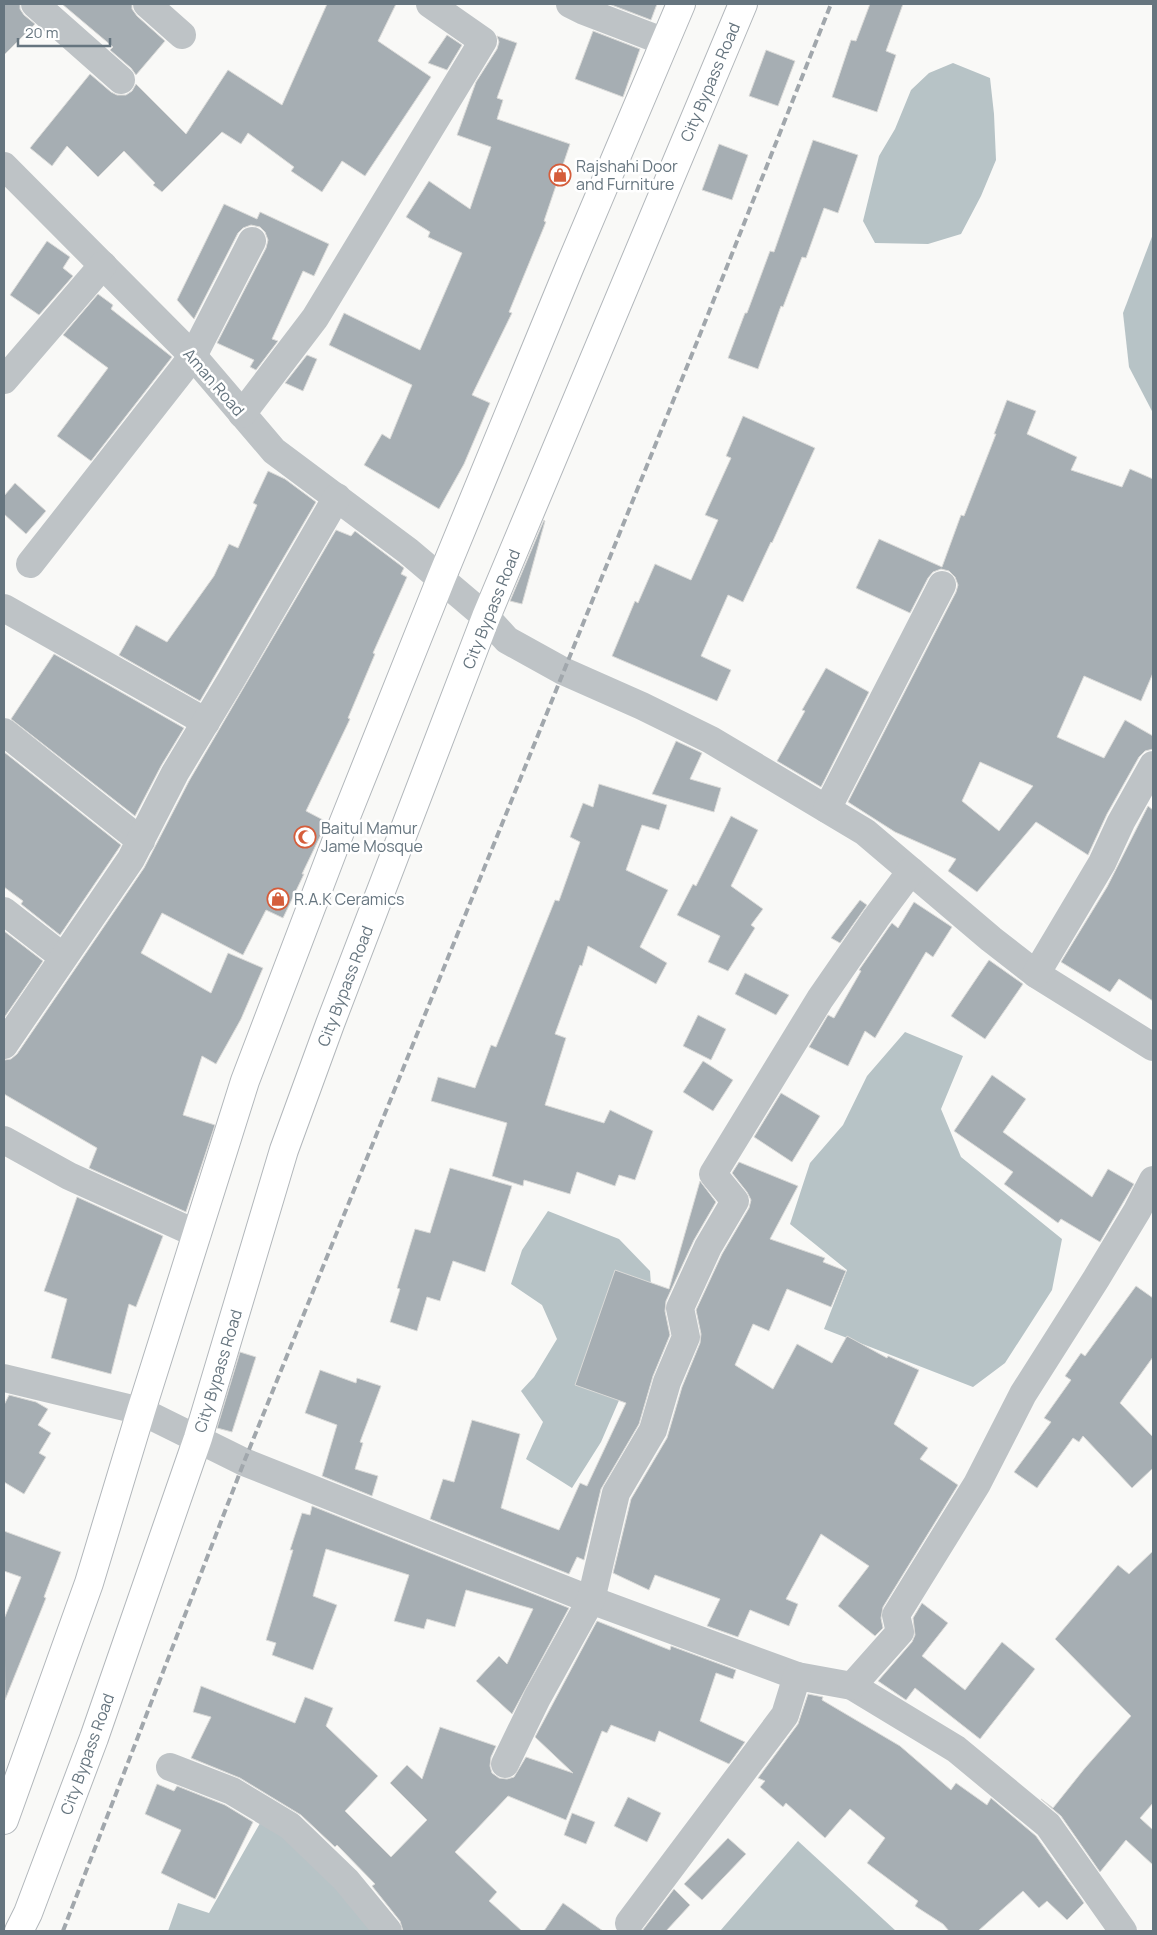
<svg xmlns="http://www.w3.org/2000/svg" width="1157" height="1935" font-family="Manrope,sans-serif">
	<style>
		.water { fill: #b7c3c6 }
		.building { fill: #a6aeb3; stroke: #dbdbd9; fill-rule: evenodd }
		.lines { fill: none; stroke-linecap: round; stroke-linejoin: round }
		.primary-casing { stroke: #b2b7bb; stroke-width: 30 }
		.street { stroke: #bec3c6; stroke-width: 28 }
		.primary { stroke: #fff; stroke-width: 28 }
		.rail { stroke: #a1a7ac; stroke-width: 4; stroke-dasharray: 8 4; stroke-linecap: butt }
		.labels { text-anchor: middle; stroke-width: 5; stroke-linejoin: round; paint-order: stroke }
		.street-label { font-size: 16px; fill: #66757f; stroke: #fff }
		.poi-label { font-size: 16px; fill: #66757f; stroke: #fff; text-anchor: start }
	</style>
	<rect width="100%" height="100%" fill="#f9f9f7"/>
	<g class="water">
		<polygon points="953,63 990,78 994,114 996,160 981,196 961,234 928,244 875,243 863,221 879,156 895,129 911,90 929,73"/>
		<polygon points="1153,234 1153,413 1129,367 1123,313"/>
		<polygon points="905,1032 963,1056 941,1109 961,1157 1062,1239 1052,1290 1005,1363 973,1387 824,1329 847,1270 790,1224 810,1163 843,1125 867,1076"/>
		<polygon points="548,1211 619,1239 650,1271 654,1328 636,1361 601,1442 572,1488 526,1459 543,1422 521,1391 534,1377 557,1339 542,1305 511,1284 522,1250"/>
		<polygon points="263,1818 341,1882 379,1931 168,1931 178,1903 209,1913"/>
		<polygon points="798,1841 896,1931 720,1931"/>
	</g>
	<g class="building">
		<polygon points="4,4 20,4 20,9 24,15 35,24 4,55"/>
		<polygon points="62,4 132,4 132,9 137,16 165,41 136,75 131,68 110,50 113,47"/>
		<polygon points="327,4 396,4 378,41 431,77 365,176 342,161 322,192 291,171 294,167 248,133 241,144 222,132 162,192 153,185 155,183 124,151 98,177 67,146 52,166 30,148 90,74 111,92 117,95 126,95 132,91 136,84 186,134 228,70 282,105"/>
		<polygon points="609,4 657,4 651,20"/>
		<polygon points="870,4 903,4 886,51 896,55 877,112 832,97 851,40 856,41"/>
		<polygon points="593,31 640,49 623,97 575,79"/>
		<polygon points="447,35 462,45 447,70 428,63"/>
		<polygon points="497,36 517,43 497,98 503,100 497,119 570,144 544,221 546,222 509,312 512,313 472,395 490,403 464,464 439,509 364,465 382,434 390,439 412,385 329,345 344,313 420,350 462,253 428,237 430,232 406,217 429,181 470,209 491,147 457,135 476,82 497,49 499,42"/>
		<polygon points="766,50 795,61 778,106 749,96"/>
		<polygon points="813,140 858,155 838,213 824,208 806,258 802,257 783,307 781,306 758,369 728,358 745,313 747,313 770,251 774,252"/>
		<polygon points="719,144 748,155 732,200 702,190"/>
		<polygon points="224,204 257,219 260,212 329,244 314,276 303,271 272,339 278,341 256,370 250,367 254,360 217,343 266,248 268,240 265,232 260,227 251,225 243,228 238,233 194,319 177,300"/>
		<polygon points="47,241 70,257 63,268 73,276 39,315 10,295"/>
		<polygon points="98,294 113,305 111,309 172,357 91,461 57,436 108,368 63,335"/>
		<polygon points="307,355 317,359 303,391 285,383"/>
		<path d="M1007 400 1036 411 1027 434 1077 457 1071 470 1122 487 1130 469 1153 479V673L1141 701 1084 676 1057 737 1104 758 1125 720 1153 736V749L1145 751 1139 757 1107 814 1088 855 1036 822 977 892 948 871 956 859 895 832 848 802 956 592 958 585 955 577 949 571 941 569 933 572 928 578 910 613 856 588 879 539 942 567 961 515 964 516 996 434H994ZM980 762 1033 786 999 831 962 801Z"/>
		<polygon points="743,416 815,448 772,543 771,542 743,602 728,595 701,656 731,670 717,701 612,656 635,601 638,603 655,564 691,580 718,520 705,515 731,458 726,456"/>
		<polygon points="268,471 285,479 316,502 200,701 119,655 136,625 167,642 214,576 229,544 238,548 257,505 253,503"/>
		<polygon points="15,483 46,511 26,534 4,514 4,496"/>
		<polygon points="544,520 545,521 522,604 510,601"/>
		<polygon points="336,530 351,536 355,531 404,568 401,574 407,577 373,653 375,654 348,718 350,719 306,811 327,822 302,874 304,874 283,918 266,910 243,955 162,913 141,953 211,993 228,953 263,968 241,1019 216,1064 202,1056 183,1115 215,1125 186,1212 89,1168 97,1148 4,1094 4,1060 11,1059 17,1054 144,868 189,781"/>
		<polygon points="54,654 184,728 161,766 135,816 11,719"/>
		<polygon points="826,668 869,692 821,787 777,761 805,711 802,710"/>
		<polygon points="676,741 702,753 690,779 721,788 714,812 652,794"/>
		<polygon points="4,752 121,845 60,935 21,904 23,901 4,887"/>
		<polygon points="599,784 667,805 659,830 642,825 626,870 668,890 640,947 667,963 656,984 588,946 582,966 580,965 555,1034 566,1038 545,1105 604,1123 610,1110 653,1131 635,1180 619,1175 615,1186 577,1172 570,1194 524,1180 523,1186 492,1176 507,1123 431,1101 438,1077 475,1088 491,1045 496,1047 555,900 559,901 580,842 570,837 583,803 593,807"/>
		<polygon points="1148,806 1153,810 1153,1001 1119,979 1110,992 1061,962 1107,887"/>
		<polygon points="731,816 758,830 731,886 763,909 751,925 755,928 728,971 708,962 720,936 677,915 693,884 696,886"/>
		<polygon points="860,900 867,905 840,943 831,938"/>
		<polygon points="914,902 952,927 933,957 926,952 875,1038 865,1031 848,1066 809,1047 828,1015 834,1018 861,971 859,970 889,927 892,923 898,928"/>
		<polygon points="4,931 43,961 4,1018"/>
		<polygon points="989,960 1023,984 985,1039 951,1016"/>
		<polygon points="745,973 789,995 776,1015 735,994"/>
		<polygon points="698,1015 726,1029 711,1060 683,1046"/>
		<polygon points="703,1061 733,1080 713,1111 683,1092"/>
		<polygon points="992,1075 1026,1099 1003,1132 1092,1197 1108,1169 1134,1184 1100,1242 1061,1219 1058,1223 1004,1184 1013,1172 954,1131"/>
		<polygon points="781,1093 820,1116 792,1162 754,1137"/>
		<polygon points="739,1162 798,1186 770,1239 825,1258 823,1262 846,1271 831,1307 787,1289 769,1331 753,1324 735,1365 773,1389 797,1344 832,1363 847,1336 887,1358 888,1356 919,1370 894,1424 928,1448 920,1459 958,1485 883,1607 881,1618 883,1628 875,1636 838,1606 869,1566 821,1534 786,1599 798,1604 789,1626 750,1610 738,1637 707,1626 720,1599 655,1575 649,1590 613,1573 631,1499 667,1438 682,1387 700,1343 701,1334 696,1310 722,1254 749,1208 751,1200 747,1192 732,1173"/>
		<polygon points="450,1168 512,1186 485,1272 453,1261 440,1301 427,1297 417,1331 390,1322 400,1289 397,1288 415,1229 430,1233"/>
		<polygon points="700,1181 716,1202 694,1240 666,1301 665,1311 670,1335 653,1376 639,1424 601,1489 584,1560 577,1557 569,1574 430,1519 443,1479 454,1482 472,1420 520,1434 501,1508 559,1530 580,1483 587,1486 626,1403 575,1385 615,1270 669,1289"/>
		<polygon points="77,1197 163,1236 136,1307 129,1304 111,1374 51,1358 67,1299 44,1291"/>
		<polygon points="1136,1286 1153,1298 1153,1357 1120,1403 1153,1437 1153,1468 1132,1488 1083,1436 1079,1442 1073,1438 1037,1488 1014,1472 1051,1422 1044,1418 1071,1380 1065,1376 1081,1353 1085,1356"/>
		<polygon points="240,1352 256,1357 232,1432 217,1428"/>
		<polygon points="320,1370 356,1383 357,1378 381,1386 360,1442 363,1443 355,1469 378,1476 372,1496 322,1476 337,1425 305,1413"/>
		<polygon points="9,1395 36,1402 48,1409 38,1425 51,1433 39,1453 46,1457 24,1494 4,1482 4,1405"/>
		<polygon points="312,1506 569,1608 512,1714 476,1681 499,1656 507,1664 533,1609 466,1590 455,1627 427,1619 424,1629 394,1621 409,1575 326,1549 313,1596 337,1605 313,1670 272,1655 276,1643 266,1640 293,1550 290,1550 302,1513 310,1515"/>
		<polygon points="4,1531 61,1552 44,1597 46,1598 5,1700 4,1619 21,1577 4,1571"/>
		<polygon points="1153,1551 1153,1803 1140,1818 1153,1830 1153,1865 1126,1840 1100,1872 1061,1816 1041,1799 1053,1808 1085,1768 1131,1716 1055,1639 1118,1565 1129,1574"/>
		<polygon points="922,1603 948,1623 922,1656 965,1690 1002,1642 1035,1669 980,1739 915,1688 906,1700 878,1681 912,1642 915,1635 913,1618"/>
		<polygon points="597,1621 670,1650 671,1646 736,1670 733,1679 716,1673 700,1721 745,1742 729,1764 659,1731 655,1742 611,1725 607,1733 602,1731 566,1820 508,1796 455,1852 497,1892 489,1901 522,1931 403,1931 400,1921 372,1886 375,1884 337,1845 335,1847 301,1815 240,1778 191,1758 211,1717 193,1712 201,1686 295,1723 305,1697 333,1708 326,1726 378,1776 345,1811 391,1857 427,1820 390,1783 407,1765 422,1779 440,1727 496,1746 491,1757 490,1766 492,1773 499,1778 507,1779 514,1777 526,1757 573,1773 535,1737"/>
		<polygon points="808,1694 823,1697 822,1700 900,1746 951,1790 956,1783 987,1805 991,1798 1036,1836 1084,1903 1067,1920 1047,1901 1039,1908 1023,1891 978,1931 949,1931 943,1924 915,1906 918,1901 867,1863 885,1838 850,1809 825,1838 786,1803 783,1807 760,1787 765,1781 758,1778 798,1724"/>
		<polygon points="157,1784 174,1791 177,1786 225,1805 253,1822 215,1899 161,1873 181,1830 145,1814"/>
		<polygon points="628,1797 661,1813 647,1842 614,1826"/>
		<polygon points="572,1813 595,1822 586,1844 564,1835"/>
		<polygon points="728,1838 746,1854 702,1900 684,1884"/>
		<polygon points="674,1889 690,1905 666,1931 642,1931"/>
		<polygon points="563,1903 603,1931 544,1931"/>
	</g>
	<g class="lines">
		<g class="primary-casing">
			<g id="primary">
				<polyline points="4,1820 89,1583 141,1411 245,1081 341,829 441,579 570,266 681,4"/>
				<polyline points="19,1931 28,1913 94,1738 198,1438 284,1150 330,1024 486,617 743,4"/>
			</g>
		</g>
		<g class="street">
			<polyline points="35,4 121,80"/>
			<polyline points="147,4 182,35"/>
			<polyline points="570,4 584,11 665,42"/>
			<polyline points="4,166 193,356 274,451 408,551 486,617 507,640 563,671 642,706 711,740 865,832 991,939 1036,974 1153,1047"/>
			<polyline points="4,380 103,265"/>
			<polyline points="242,414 315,318 483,41 430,4"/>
			<polyline points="30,564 193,356 252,241"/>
			<polyline points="4,608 206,722"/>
			<polyline points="4,732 141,841"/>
			<polyline points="827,809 942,585"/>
			<polyline points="4,911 63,957"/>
			<polyline points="1036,974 1102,863 1121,822 1153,765"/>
			<polyline points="4,1045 131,859 175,773 231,680 337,497"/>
			<polyline points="4,1140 69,1176 197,1234"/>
			<polyline points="4,1378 141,1411 244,1462 591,1600 797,1676 852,1686 956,1749 1048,1825 1123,1931"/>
			<polyline points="852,1686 900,1632 896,1615 977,1484 1023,1394 1096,1279 1137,1211 1153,1180"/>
			<polyline points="505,1764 537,1698 591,1600 616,1493 653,1430 667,1382 686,1337 680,1308 708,1247 735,1201 713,1174 820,999 876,918 911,871"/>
			<polyline points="170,1767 232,1791 290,1826 346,1880 388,1931"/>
			<polyline points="629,1923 785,1715 797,1676"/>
		</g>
		<use href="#primary" class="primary"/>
		<polyline class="rail" points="63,1931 244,1462 703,327 831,4"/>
	</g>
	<defs>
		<g id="shop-ring" transform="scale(1.125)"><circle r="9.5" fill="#fff" stroke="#d55d3b" stroke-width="1.5"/><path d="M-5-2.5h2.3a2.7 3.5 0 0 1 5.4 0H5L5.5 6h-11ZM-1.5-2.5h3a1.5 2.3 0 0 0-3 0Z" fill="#d55d3b"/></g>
		<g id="mosque-ring" transform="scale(1.125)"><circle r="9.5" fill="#fff" stroke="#d55d3b" stroke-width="1.5"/><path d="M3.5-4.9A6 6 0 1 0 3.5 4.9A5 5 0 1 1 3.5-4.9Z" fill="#d55d3b"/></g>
	</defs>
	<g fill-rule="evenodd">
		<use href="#shop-ring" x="560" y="175"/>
		<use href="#mosque-ring" x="305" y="837"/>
		<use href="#shop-ring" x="278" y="899"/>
	</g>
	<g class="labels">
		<g class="street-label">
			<text transform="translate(710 82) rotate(-67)" y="6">City Bypass Road</text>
			<text transform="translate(214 382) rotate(49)" y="6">Aman Road</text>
			<text transform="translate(491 609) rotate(-68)" y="6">City Bypass Road</text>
			<text transform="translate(345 986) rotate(-69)" y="6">City Bypass Road</text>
			<text transform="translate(218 1371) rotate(-73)" y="6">City Bypass Road</text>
			<text transform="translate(87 1754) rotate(-70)" y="6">City Bypass Road</text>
		</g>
		<g class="poi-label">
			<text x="576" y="172">Rajshahi Door<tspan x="576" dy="18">and Furniture</tspan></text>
			<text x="321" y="834">Baitul Mamur<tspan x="321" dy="18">Jame Mosque</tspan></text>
			<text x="294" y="905">R.A.K Ceramics</text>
		</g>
	</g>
	<rect width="1157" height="1935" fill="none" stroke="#66757f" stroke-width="10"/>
	<path d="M18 38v8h92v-8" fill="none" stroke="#66757f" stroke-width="2.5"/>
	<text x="25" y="38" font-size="15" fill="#66757f" stroke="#ffffff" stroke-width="4" paint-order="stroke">20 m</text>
</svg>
